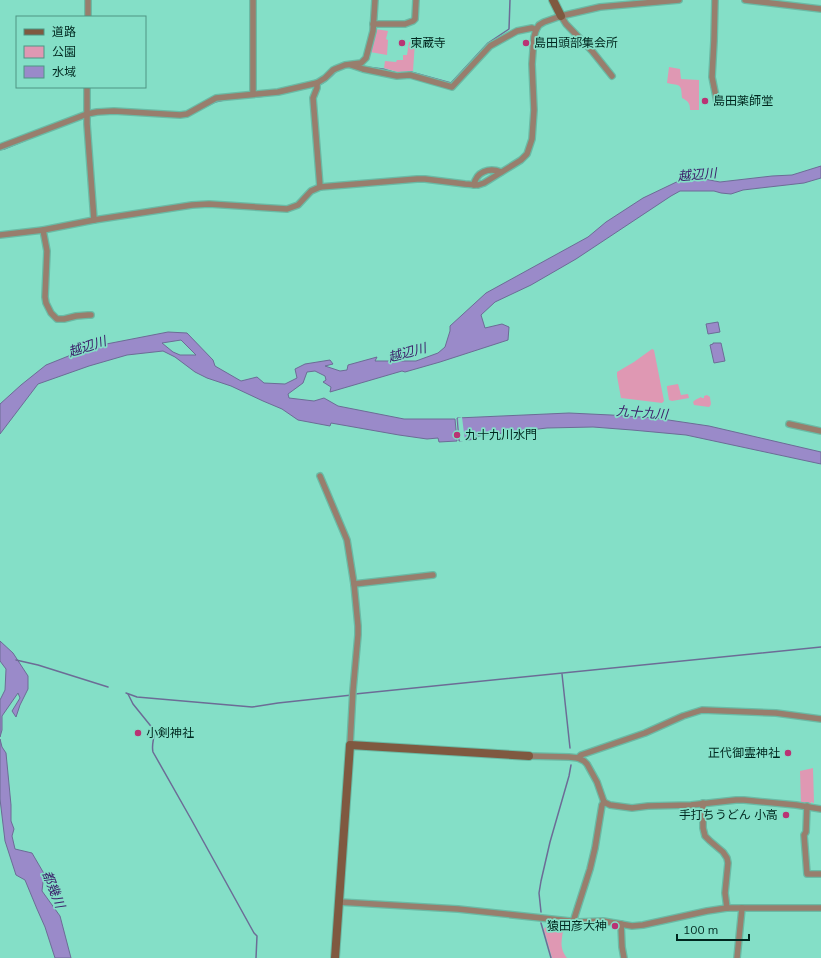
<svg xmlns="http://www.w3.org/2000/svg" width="821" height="958" font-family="Mulish,'Noto Sans JP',sans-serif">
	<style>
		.green { fill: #df98b3 }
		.water { fill: #9a8ac9; stroke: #6c6c96; fill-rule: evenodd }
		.pier { fill: #84dfc7 }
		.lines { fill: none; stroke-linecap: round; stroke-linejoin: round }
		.stream { stroke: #6c6c96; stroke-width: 1.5 }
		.street-casing { stroke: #6abaa5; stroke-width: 8 }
		.secondary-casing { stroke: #6abaa5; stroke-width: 10 }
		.street { stroke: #987e6d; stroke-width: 5.5 }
		.secondary { stroke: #7f5940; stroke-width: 8 }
		.poi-dot { fill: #b93374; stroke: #84dfc7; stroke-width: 1.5 }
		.labels { text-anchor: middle; stroke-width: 3.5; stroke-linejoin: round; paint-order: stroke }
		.poi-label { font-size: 12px; fill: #00271f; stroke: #84dfc7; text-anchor: start }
		.water-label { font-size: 13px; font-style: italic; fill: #3b206a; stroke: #84dfc7 }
	</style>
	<rect width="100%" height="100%" fill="#84dfc7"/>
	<g class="green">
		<polygon points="375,29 388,31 386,39 388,40 387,55 370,52"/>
		<polygon points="409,42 415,42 413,71 398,72 384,68 385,61 396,62 397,60 403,60 403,55 407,55"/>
		<path d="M669 67 680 69 681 79 699 80V110H690C690 103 688 101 682 98 681 83 681 86 667 83Z"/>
		<polygon points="652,349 654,350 664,401 662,403 621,398 617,376 617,372 634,362"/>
		<polygon points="678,384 681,395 688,394 689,398 672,401 669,400 667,388 667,386"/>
		<path d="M707 395 710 397C710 400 712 404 710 406L709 407 694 405 693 402 695 400 701 397 702 398H704V396Z"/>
		<polygon points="813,768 814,803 811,802 811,805 801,803 800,771 809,769"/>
		<path d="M555 925H560L563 927C563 939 558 946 567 958H552L544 930 545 927H549Z"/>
	</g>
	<g class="water">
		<path d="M821 166V178L804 183 743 190 731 194 721 193 714 191H680L671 196 576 259 531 285 495 302 481 315 485 328 502 324 509 327 508 340 440 362 405 372 402 371 330 392 331 387 323 382 326 380 325 376 315 371 307 372 303 383 288 394 289 398 314 401 324 398 338 406 404 419H455L457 441 439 442 438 438 427 439 399 435 331 423 330 426 298 420 282 409 263 401 231 386 207 378 195 372 175 357 163 351 127 355 89 366 38 384 0 434V404L21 385 46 365 91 347 168 332 187 333 213 360 215 366 241 381 257 377 264 383 285 384 297 378 295 369 305 364 330 360 333 364 325 366 340 371 347 370 348 365 377 357 375 361H416L438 353 445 347 450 331V326L486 293 588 237 606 222 643 198 689 176 720 182 772 176 792 175ZM181 340 196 355H180L173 352 162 343Z"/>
		<polygon points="718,322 720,332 708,334 706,324"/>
		<polygon points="713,343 721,343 725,361 714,363 710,345 713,344"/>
		<polygon points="569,413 611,415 655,418 709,426 821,452 821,464 686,435 632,430 593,427 547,428 478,436 476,439 459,441 457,418"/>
		<polygon points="0,641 13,653 28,676 28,689 20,705 16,717 12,711 20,698 18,693 2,716 2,730 0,737 0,700 5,690 6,669 0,661"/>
		<polygon points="0,739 2,747 6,753 11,805 11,821 14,829 12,836 15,849 32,853 46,877 43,882 42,891 60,916 71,958 55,958 45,927 37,909 25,880 16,875 5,841 0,799"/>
	</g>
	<polygon class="pier" points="462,417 465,441 460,441 458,418"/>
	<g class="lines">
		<g class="stream">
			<polyline points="366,67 383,69 396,73"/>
			<polyline points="406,73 411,72 451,83 488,43 509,29 510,0"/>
			<path d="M318 85C326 83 331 76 337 71"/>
			<polyline points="253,97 266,96"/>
			<polyline points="203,108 215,102 224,100"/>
			<polyline points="155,116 177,117"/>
			<polyline points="4,149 26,140"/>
			<polyline points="16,660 38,665 108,687"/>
			<polyline points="562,674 570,748"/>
			<polyline points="126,693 137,697 252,707 278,703 352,695"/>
			<path d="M128 694 133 704 154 730C155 738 151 744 153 752L191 819 254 933 257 936 256 958"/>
			<polyline points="355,694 821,647"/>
			<polyline points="541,912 539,893 541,881 550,842 569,776 571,765"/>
			<polyline points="541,923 551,958"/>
		</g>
		<g class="street-casing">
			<g id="street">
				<polyline points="88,0 88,17"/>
				<polyline points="253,0 253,94"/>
				<polyline points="715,0 714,41 712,77 717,102"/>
				<polyline points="745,0 821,9"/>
				<polyline points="561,16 566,24 592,51 612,76"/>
				<polyline points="373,24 405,24 413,21 415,19 416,0"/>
				<polyline points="351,65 363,69 397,76 410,75 452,87 490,46 517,31 532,28 536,30"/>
				<polyline points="317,83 317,88 313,98 320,187"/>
				<polyline points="87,87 87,124 94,220"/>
				<polyline points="0,147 87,114 97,112 114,111 180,115 187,114 216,98 278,92 317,83 325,78 333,70 335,69 345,65 361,63 366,58 373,31 375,0"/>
				<path d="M474 185C476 172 489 167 501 172"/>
				<polyline points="43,230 47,251 45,297 46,303 51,313 57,319 64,319 76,316 88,315 91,315"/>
				<polyline points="0,235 43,230 94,220 192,205 209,204 287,209 298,205 311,191 320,187 417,179 425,179 465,184 478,185 484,183 513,165 521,160 527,154 532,139 534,110 532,64 534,37 536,30 539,25 544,22 561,16 600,7 679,0"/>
				<polyline points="789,424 821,431"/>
				<polyline points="320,476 347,540 354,584 358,626 358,635 353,690 350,745"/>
				<polyline points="354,584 433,575"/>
				<polyline points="529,756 569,757 578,758 584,761 587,764 597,782 604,802 610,805 632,808 648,806 691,805 736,800 744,800 796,805 821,809"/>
				<polyline points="578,758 581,755 645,733 683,716 702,710 776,713 821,719"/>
				<polyline points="703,803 703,828 705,836 710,841 723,852 727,858 728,863 725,893 727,908"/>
				<polyline points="807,806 806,832 804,835 807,874 821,874"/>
				<polyline points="339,902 458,909 579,922 603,921 632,926 643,925 707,911 727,908 821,908"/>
				<polyline points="573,922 590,869 595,848 602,805 604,802"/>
				<polyline points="621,924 622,947 624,958"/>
				<polyline points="737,958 742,908"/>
			</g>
		</g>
		<g class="secondary-casing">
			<g id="secondary">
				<polyline points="553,0 561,16"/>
				<polyline points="335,958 350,745 529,756"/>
			</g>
		</g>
		<use href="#street" class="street"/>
		<use href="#secondary" class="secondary"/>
	</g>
	<g class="poi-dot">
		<circle cx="402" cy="43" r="4"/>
		<circle cx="526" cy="43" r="4"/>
		<circle cx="705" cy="101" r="4"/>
		<circle cx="457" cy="435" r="4"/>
		<circle cx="138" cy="733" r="4"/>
		<circle cx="788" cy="753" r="4"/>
		<circle cx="786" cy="815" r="4"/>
		<circle cx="615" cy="926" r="4"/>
	</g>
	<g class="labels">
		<g class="poi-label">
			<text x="410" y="47">東蔵寺</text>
			<text x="534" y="47">島田頭部集会所</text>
			<text x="713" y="105">島田薬師堂</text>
			<text x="465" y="439">九十九川水門</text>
			<text x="146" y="737">小剣神社</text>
			<text x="780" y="757" text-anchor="end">正代御霊神社</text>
			<text x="778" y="819" text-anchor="end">手打ちうどん 小高</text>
			<text x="607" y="930" text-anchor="end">猿田彦大神</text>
		</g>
		<g class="water-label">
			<text transform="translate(697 174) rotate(-5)" y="5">越辺川</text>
			<text transform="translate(87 346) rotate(-18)" y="5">越辺川</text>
			<text transform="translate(407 352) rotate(-15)" y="5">越辺川</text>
			<text transform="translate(642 412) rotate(4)" y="5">九十九川</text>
			<text transform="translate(54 889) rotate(68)" y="5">都幾川</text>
		</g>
	</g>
	<rect x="16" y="16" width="130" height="72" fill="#84dfc7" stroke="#4f9584"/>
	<rect x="24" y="29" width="20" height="6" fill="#7f5940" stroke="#4f9584"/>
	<text x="52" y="36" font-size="12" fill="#00271f">道路</text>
	<rect x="24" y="46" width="20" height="12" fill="#df98b3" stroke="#4f9584"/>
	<text x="52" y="56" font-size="12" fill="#00271f">公園</text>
	<rect x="24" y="66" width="20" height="12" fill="#9a8ac9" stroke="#4f9584"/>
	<text x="52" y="76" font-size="12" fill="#00271f">水域</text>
	<path d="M677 934v6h72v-6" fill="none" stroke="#00271f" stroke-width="2"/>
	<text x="683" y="934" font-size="12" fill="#00271f" stroke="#84dfc7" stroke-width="3" paint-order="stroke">100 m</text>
</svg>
